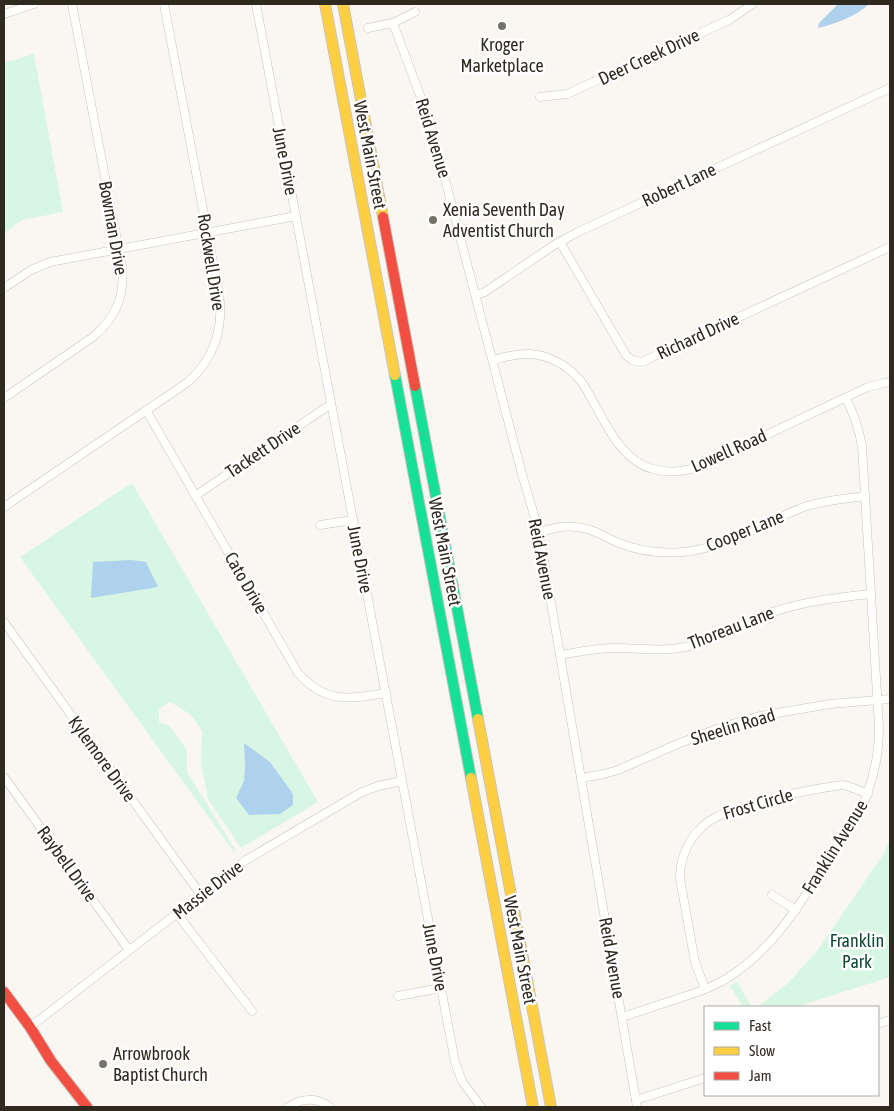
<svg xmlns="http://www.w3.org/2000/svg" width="894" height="1111" font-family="'Asap Condensed',sans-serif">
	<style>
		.green { fill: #d7f6e3; fill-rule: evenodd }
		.water { fill: #aed1ee }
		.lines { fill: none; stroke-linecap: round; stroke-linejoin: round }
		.street-casing { stroke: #c8c4bd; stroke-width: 9 }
		.fast-casing { stroke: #c8c4bd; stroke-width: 12 }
		.slow-casing { stroke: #c8c4bd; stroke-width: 12 }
		.jam-casing { stroke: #c8c4bd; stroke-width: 12 }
		.street { stroke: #fefefd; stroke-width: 8 }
		.fast { stroke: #16e098; stroke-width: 10 }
		.slow { stroke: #ffcf43; stroke-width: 10 }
		.jam { stroke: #f24e42; stroke-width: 10 }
		.poi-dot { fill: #76726a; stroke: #fff; stroke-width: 2 }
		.labels { text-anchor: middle; stroke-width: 5; stroke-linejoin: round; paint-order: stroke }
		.poi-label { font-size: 18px; fill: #2f2a20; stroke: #fff; text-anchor: start }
		.street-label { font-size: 18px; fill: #2f2a20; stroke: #fff }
		.park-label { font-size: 18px; fill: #114832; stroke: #fff }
	</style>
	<rect width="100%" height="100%" fill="#faf7f2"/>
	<g class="green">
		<polygon points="34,54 63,212 22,220 4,233 4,63"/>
		<path d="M132 483 318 802 241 848 208 799 201 763 202 731 190 714 170 702 159 709V722L170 726 187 750V772L236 851 234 852 20 557ZM245 766 280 814 269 813 236 798 244 781Z"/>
		<polygon points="890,840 890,977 796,1007 757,1007 788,983 817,951 883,855"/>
		<polygon points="737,982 752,1007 743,1007 730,986"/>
	</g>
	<g class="water">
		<path d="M838 4H869C857 16 835 24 818 28L819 23Z"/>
		<polygon points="131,560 146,562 158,587 91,598 93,562"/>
		<polygon points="244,743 270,762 293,794 293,805 280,814 249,815 236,798 244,781 245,766"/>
	</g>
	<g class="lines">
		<g class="street-casing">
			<g id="street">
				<polyline points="256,4 455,1062 462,1081 481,1107"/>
				<polyline points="4,14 34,4"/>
				<polyline points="393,23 430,122 522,474 539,532 637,1107"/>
				<polyline points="368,28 393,23 415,12"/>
				<polyline points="540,97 567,94 729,20 753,4"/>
				<polyline points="560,242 626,355 632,360 640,362 644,361 890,247"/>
				<polyline points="4,288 31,270 50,262 296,216"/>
				<polyline points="476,295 485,292 554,245 578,232 890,88"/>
				<path d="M493 360C505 357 517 353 530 354 548 355 565 364 577 377 583 382 586 389 590 396 605 422 621 461 653 469 668 473 683 472 698 467L868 387 884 383 890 382"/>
				<path d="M4 398 93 337C116 317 125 297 122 266L72 4"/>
				<path d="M146 410 298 673C326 704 348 699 386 693"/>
				<polyline points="195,496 331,404"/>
				<path d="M4 507 188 382C214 359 224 328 219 294L164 4"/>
				<polyline points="320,525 353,520"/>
				<path d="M539 532C551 529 563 525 576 527 592 528 605 537 619 543 639 551 661 554 683 552 727 548 764 522 804 507 824 500 844 499 865 496"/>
				<polyline points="4,622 201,895"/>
				<path d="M560 655C578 652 597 648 616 648 640 648 662 652 685 647 710 642 732 627 755 618 795 603 829 598 871 594"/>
				<polyline points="4,777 129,950"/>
				<polyline points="581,778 604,774 618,770 680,743 725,726 760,716 830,704 890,699"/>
				<polyline points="772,895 796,910"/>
				<polyline points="177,914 252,1011"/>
				<path d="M705 989 695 962 680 879C680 858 687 841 702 827 712 817 726 813 740 808 773 797 807 790 842 785L848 786 868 794"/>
				<polyline points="398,996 441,988"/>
				<path d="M622 1017C641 1011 661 1004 680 998 698 992 716 986 732 975 773 948 796 909 823 869 839 845 857 822 867 794 875 773 879 750 879 727L862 446C859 429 854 414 846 398"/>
				<polyline points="878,1024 890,1020"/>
				<polyline points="30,1027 246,860 360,793 378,786 402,781"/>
				<polyline points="636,1100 705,1078"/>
				<path d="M288 1107C301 1098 317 1097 330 1107"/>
			</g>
		</g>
		<g class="fast-casing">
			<g id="fast">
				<polyline points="395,375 471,778"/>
				<polyline points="415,386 478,719"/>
			</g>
		</g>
		<g class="slow-casing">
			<g id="slow">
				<polyline points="325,4 395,375"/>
				<polyline points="343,4 383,217"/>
				<polyline points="478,719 551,1107"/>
				<polyline points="471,778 533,1107"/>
			</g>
		</g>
		<g class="jam-casing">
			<g id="jam">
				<polyline points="383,217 415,386"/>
				<polyline points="4,992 30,1027 51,1061 87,1107"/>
			</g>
		</g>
		<use href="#street" class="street"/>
		<use href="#fast" class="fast"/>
		<use href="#slow" class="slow"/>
		<use href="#jam" class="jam"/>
	</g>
	<g class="poi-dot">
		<circle cx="502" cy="26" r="5"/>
		<circle cx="433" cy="220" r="5"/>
		<circle cx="103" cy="1064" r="5"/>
	</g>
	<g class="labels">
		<g class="poi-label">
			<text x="502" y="51" text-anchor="middle">Kroger<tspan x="502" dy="21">Marketplace</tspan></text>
			<text x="443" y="216">Xenia Seventh Day<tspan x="443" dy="21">Adventist Church</tspan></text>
			<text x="113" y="1060">Arrowbrook<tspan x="113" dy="21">Baptist Church</tspan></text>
		</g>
		<g class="street-label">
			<text transform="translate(649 57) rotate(-25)" y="6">Deer Creek Drive</text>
			<text transform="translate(433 138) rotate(73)" y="6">Reid Avenue</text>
			<text transform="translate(370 155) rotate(79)" y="6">West Main Street</text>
			<text transform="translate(285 161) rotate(79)" y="6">June Drive</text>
			<text transform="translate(679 185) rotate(-25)" y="6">Robert Lane</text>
			<text transform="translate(113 228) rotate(80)" y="6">Bowman Drive</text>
			<text transform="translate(211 262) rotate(81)" y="6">Rockwell Drive</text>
			<text transform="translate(698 336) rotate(-25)" y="6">Richard Drive</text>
			<text transform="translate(263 450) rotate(-34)" y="6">Tackett Drive</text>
			<text transform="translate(729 451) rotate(-24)" y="6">Lowell Road</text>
			<text transform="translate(745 531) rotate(-22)" y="6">Cooper Lane</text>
			<text transform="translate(445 552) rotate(79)" y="6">West Main Street</text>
			<text transform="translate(360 559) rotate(79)" y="6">June Drive</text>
			<text transform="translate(542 559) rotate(79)" y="6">Reid Avenue</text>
			<text transform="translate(246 583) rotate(60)" y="6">Cato Drive</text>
			<text transform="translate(731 628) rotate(-21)" y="6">Thoreau Lane</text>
			<text transform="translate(733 727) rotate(-17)" y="6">Sheelin Road</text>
			<text transform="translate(102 759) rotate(54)" y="6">Kylemore Drive</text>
			<text transform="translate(758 804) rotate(-16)" y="6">Frost Circle</text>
			<text transform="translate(835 847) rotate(-58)" y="6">Franklin Avenue</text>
			<text transform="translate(67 864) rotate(54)" y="6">Raybell Drive</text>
			<text transform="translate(208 890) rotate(-38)" y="6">Massie Drive</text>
			<text transform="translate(520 950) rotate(79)" y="6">West Main Street</text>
			<text transform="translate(435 957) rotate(79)" y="6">June Drive</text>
			<text transform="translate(612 958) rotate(80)" y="6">Reid Avenue</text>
		</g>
		<g class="park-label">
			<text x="857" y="947">Franklin<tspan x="857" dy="21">Park</tspan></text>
		</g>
	</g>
	<rect width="894" height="1111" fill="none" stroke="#2f2a20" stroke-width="10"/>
	<rect x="704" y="1006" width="175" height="90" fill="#ffffff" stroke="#acaaa6"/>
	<rect x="714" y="1022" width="25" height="8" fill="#16e098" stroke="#acaaa6"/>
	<text x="749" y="1031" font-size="15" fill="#2f2a20">Fast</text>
	<rect x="714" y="1047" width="25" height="8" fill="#ffcf43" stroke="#acaaa6"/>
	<text x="749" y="1056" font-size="15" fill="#2f2a20">Slow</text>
	<rect x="714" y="1072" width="25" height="8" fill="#f24e42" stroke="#acaaa6"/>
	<text x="749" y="1081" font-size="15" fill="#2f2a20">Jam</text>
</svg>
